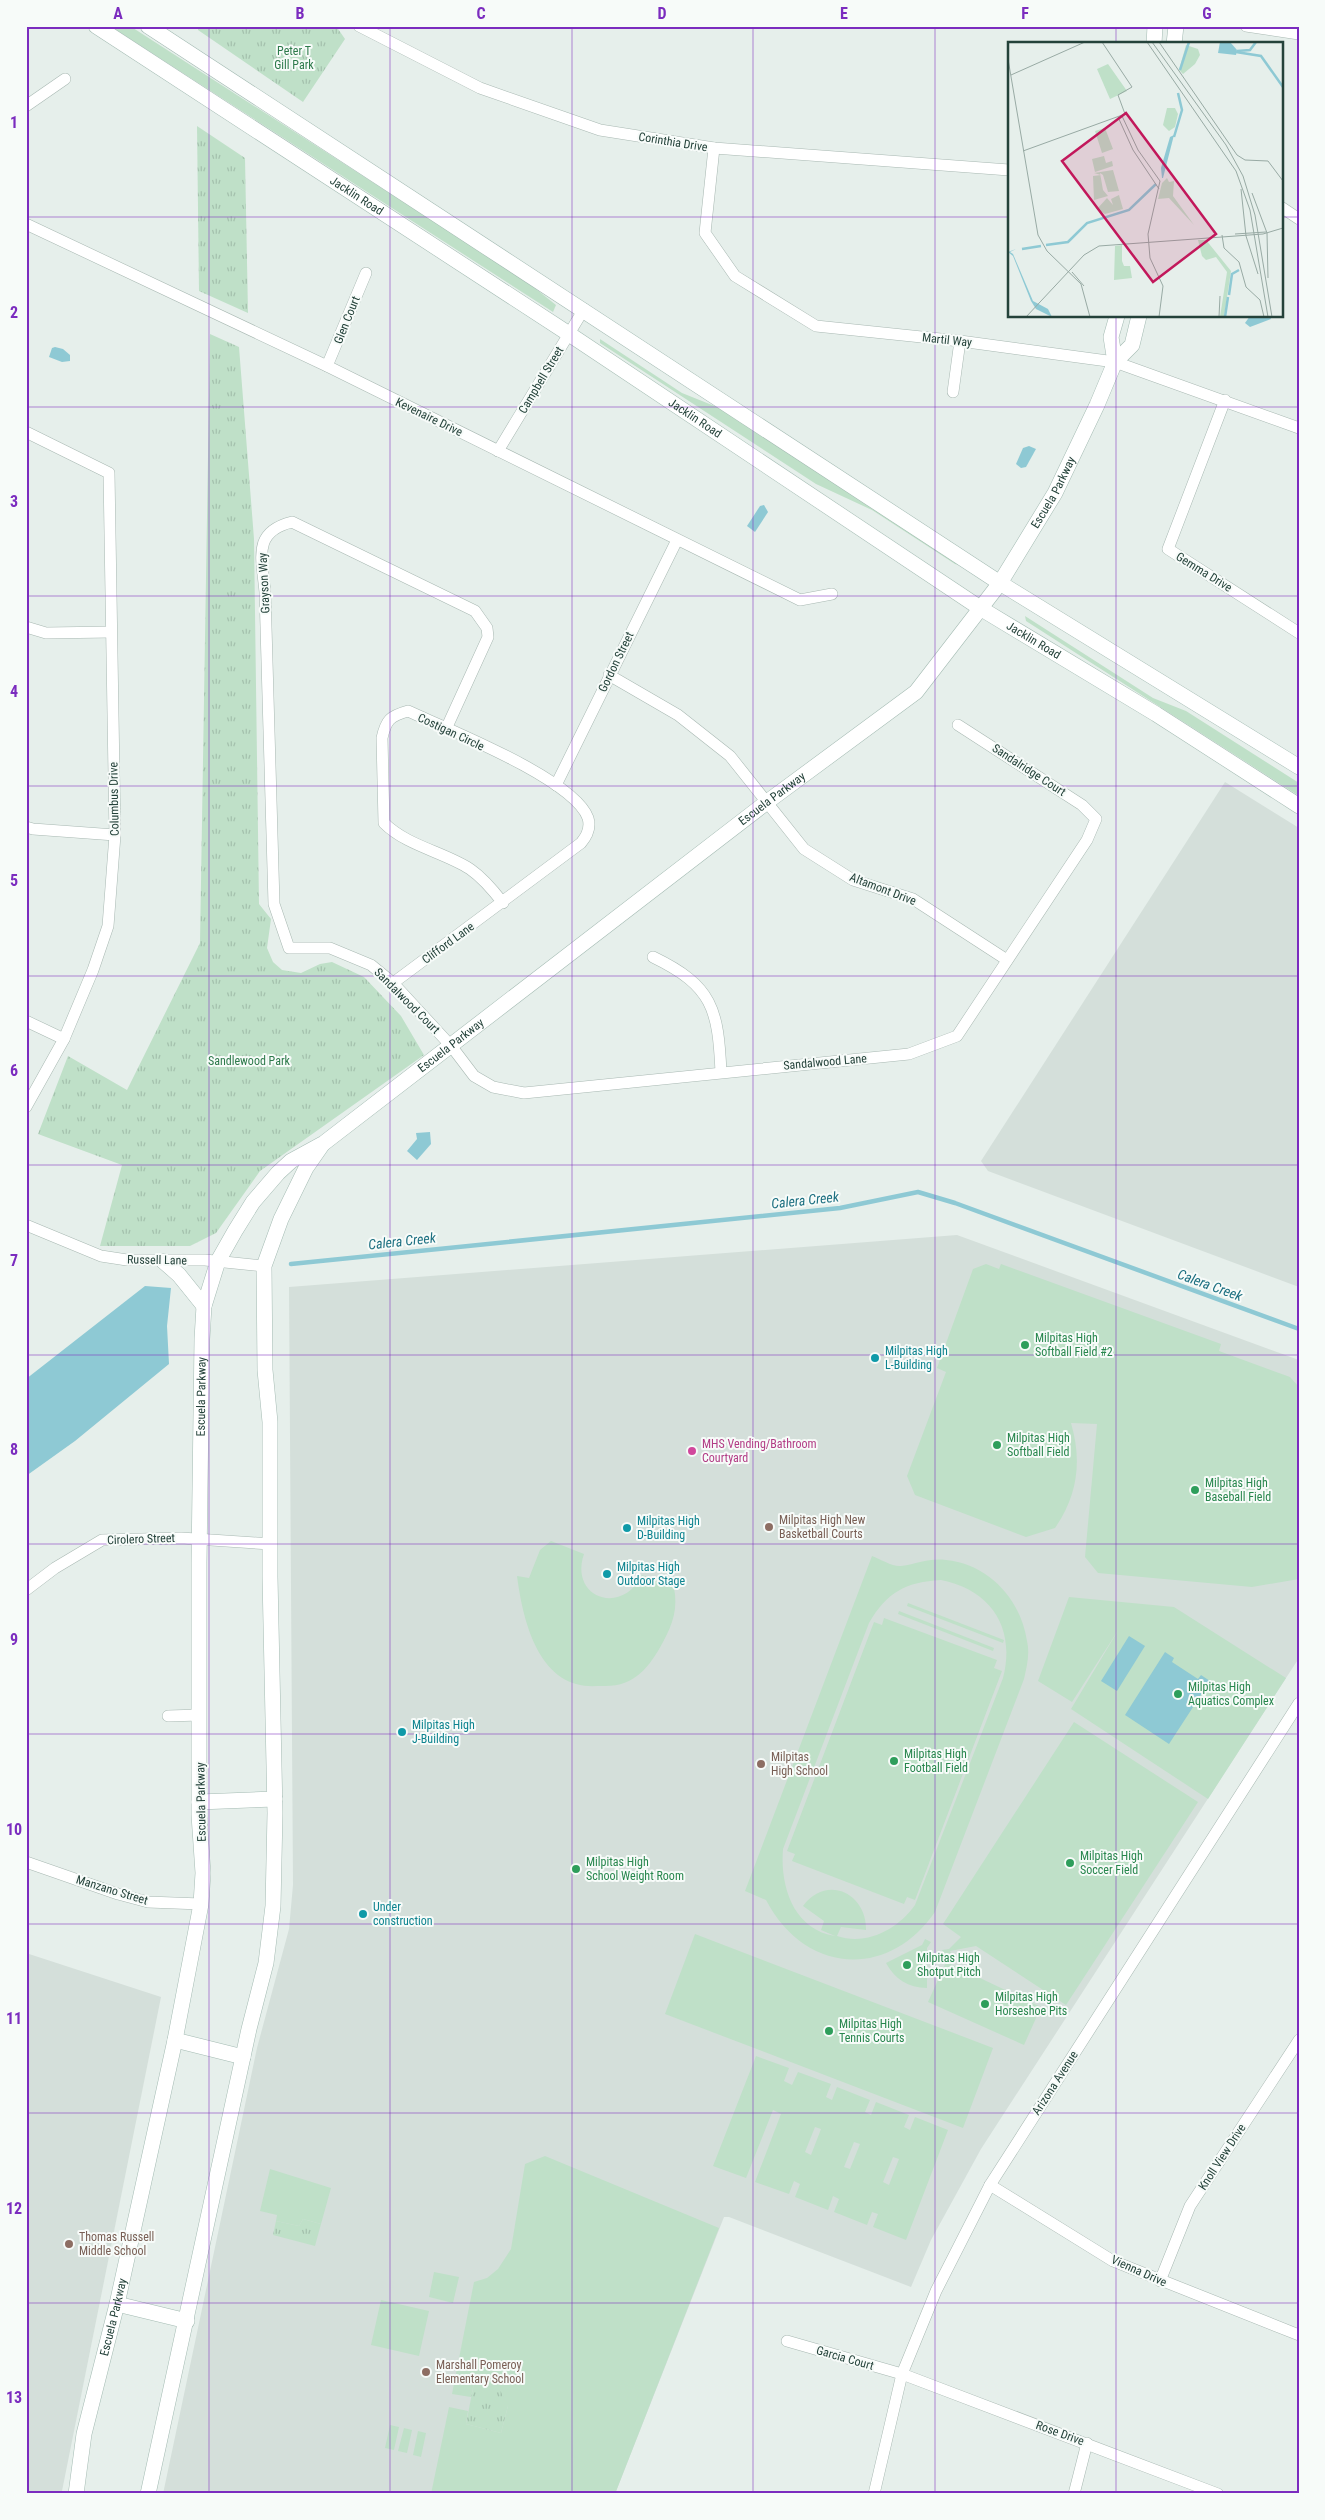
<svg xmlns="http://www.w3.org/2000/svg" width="1325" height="2520" font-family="'Roboto Condensed',sans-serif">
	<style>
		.built { fill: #d4dfda }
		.green { fill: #bfe0c8; fill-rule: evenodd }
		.park { fill: url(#park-tufts) }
		.water { fill: #8ec9d4 }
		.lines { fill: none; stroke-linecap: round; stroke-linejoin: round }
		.stream { stroke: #8ec9d4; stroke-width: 4.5 }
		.street-casing { stroke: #a8b8b2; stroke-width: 12 }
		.secondary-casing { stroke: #a4bbb3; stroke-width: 16 }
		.street { stroke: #fff; stroke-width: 11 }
		.secondary { stroke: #fff; stroke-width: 15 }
		.grid { fill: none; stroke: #7b2cbf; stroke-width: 1; stroke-opacity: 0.55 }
		.leisure-dot { fill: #2e9e5b; stroke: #f7fbf9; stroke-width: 2 }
		.culture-dot { fill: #0f9aa8; stroke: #f7fbf9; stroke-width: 2 }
		.hotel-dot { fill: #d1479c; stroke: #f7fbf9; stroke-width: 2 }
		.education-dot { fill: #8d6e63; stroke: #f7fbf9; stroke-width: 2 }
		.labels { text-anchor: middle; stroke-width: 4; stroke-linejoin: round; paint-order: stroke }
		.park-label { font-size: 12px; fill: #2d7a4b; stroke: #f7fbf9 }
		.street-label { font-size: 12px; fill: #24423a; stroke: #f7fbf9 }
		.leisure-label { font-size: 12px; fill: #27864d; stroke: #f7fbf9; text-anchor: start }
		.culture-label { font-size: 12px; fill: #0d838f; stroke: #f7fbf9; text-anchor: start }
		.hotel-label { font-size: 12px; fill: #b23c85; stroke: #f7fbf9; text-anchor: start }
		.education-label { font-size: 12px; fill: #785e54; stroke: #f7fbf9; text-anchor: start }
		.water-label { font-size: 14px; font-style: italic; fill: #1c6f80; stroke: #f7fbf9 }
		.inset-river { fill: none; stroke: #8ec9d4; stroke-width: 2.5 }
		.inset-road { fill: none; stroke: #98aaa4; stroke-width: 1 }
		.view { fill: #c2185b; fill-opacity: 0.15; stroke: #c2185b; stroke-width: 2.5 }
		.inset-edge { fill: none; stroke: #24423a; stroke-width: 2.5 }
		.neatline { fill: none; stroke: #7b2cbf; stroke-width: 2 }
		.grid-label { font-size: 16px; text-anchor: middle; font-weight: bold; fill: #7b2cbf }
	</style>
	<defs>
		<pattern id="park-tufts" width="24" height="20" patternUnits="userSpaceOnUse" patternTransform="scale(1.25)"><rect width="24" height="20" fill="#bfe0c8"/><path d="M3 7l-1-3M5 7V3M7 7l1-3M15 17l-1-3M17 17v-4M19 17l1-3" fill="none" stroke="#a4c1ad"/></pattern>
	</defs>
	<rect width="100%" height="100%" fill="#e6efeb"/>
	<g class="built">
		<polygon points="1225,782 1299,828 1299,1287 988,1171 981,1161"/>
		<polygon points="957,1235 1299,1360 1299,1658 981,2149 931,2240 911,2287 729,2217 724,2217 615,2494 163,2494 257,2048 289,1929 293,1885 289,1287"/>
		<polygon points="26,1953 161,1997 62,2491 57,2494 26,2494"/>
	</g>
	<g class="green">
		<polygon points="110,26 130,26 526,281 556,305 553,312"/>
		<polygon points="600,339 682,393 717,407 963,566 955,564 872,510 816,484 600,343"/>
		<polygon points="1025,616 1153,698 1186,711 1299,783 1299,796 1026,621"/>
		<path d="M986 1264 999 1269 1001 1264 1221 1344 1219 1351 1290 1377 1299 1387V1579L1252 1587 1098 1573 1085 1557 1097 1424 1071 1423C1082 1460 1078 1495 1055 1528L1026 1537 915 1495 907 1476 946 1372 937 1368 973 1269Z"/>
		<path d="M551 1541 584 1554C569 1597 621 1617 642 1575L674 1588C678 1608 673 1624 663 1642 649 1668 634 1687 603 1686 594 1686 585 1687 576 1684 534 1672 522 1613 517 1576L529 1578 540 1550Z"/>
		<path d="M872 1556C880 1559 893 1567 901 1566 918 1564 928 1558 946 1560 989 1564 1021 1600 1027 1641 1030 1653 1027 1666 1024 1679L935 1912C887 1981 804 1973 766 1900L745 1891ZM941 1580C991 1590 1016 1628 1003 1678L915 1905C898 1929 867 1946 837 1936L841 1927 866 1930C867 1893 826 1874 803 1906L824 1921 821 1930 835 1936C793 1929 780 1886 783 1849L869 1623C887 1592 906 1582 941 1580Z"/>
		<polygon points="1069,1597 1174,1607 1286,1678 1208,1799 1071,1709 1119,1629 1072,1702 1038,1681"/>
		<polygon points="908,1603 1004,1640 1003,1643 907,1606"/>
		<polygon points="899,1611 994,1648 993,1651 898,1614"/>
		<polygon points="884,1618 997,1660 994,1668 1002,1671 915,1900 907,1897 904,1904 792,1861 795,1854 787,1851 874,1622 882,1625"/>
		<polygon points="1074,1722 1198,1802 1066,2005 976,1946 950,1951 951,1953 945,1956 942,1950 949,1949 961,1937 943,1924"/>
		<polygon points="695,1934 993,2048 963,2128 665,2014"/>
		<path d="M925 1939 931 1942 927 1948V1988C908 1988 895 1979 886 1963L922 1945Z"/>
		<polygon points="946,1962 1041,2007 1024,2045 928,2002"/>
		<path d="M756 2056 789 2068 784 2081 792 2085 798 2072 831 2084 826 2097 832 2100 837 2087 870 2100 865 2112 871 2115 876 2102 909 2115 904 2127 910 2130 915 2117 948 2130 906 2240 873 2227 878 2214 872 2212 867 2225 834 2212 839 2199 833 2196 828 2210 795 2197 800 2184 794 2181 789 2194 755 2182 781 2114 773 2110 746 2178 713 2166ZM815 2127 821 2129 811 2155 805 2152ZM854 2142 860 2144 850 2169 844 2167ZM893 2157 899 2159 889 2185 883 2182Z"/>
		<polygon points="545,2156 719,2228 615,2494 431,2494 449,2407 468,2411 466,2424 501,2433 508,2406 474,2383 471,2397 452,2394 474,2282 487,2278 498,2269 511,2249 525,2164"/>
		<polygon points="270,2169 331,2188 321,2224 303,2219 299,2226 276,2221 277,2215 260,2211"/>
		<polygon points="434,2272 459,2277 453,2303 429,2297"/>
		<polygon points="381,2300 429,2311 419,2356 371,2345"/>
		<polygon points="390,2425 399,2427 394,2450 385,2448"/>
		<polygon points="404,2428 412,2430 407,2453 398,2451"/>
		<polygon points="418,2431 426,2433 421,2457 413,2455"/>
	</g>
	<g class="park">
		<polygon points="198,26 336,26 345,39 303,102 198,30"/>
		<polygon points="197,126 245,158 248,313 199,291"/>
		<polygon points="210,334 239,347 254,539 259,904 271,919 267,948 273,962 282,970 301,973 320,964 332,962 364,977 401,1016 424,1055 260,1171 216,1233 190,1246 100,1246 122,1165 38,1134 68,1056 127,1090 200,943"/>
		<polygon points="303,2219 321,2224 315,2246 273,2235 276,2221 299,2226"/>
		<polygon points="474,2383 499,2388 508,2406 501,2433 466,2424"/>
	</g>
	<g class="water">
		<polygon points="1250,316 1270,316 1271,319 1250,327 1245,323"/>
		<polygon points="55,347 63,349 70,355 70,361 62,362 49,357 52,348"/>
		<polygon points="1029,446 1036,449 1026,467 1021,468 1016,464 1023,448"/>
		<polygon points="764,505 768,512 755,532 747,526 760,506"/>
		<polygon points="430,1132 431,1144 417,1160 407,1151 417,1139 416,1133"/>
		<polygon points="145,1286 171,1288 167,1326 169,1364 75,1441 26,1476 26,1379"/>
		<polygon points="1129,1636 1145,1646 1117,1691 1101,1681"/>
		<polygon points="1165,1652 1174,1658 1172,1662 1198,1679 1201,1675 1210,1681 1169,1744 1125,1715"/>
	</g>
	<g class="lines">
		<polyline class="stream" points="291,1264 840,1208 918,1192 955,1203 1299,1329"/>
		<g class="street-casing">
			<g id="street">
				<polyline points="359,26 480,88 600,130 714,148 1009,170"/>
				<polyline points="1246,26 1299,34"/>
				<polyline points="26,106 65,79"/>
				<polyline points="714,148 705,233 735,276 816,326 960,341 1115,362 1299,428"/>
				<polyline points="1281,207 1299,219"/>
				<polyline points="26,224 327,366 800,600 832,594"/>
				<polyline points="327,366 366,273"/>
				<polyline points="953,392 960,341"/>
				<polyline points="1225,400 1168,549 1299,633"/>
				<polyline points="26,432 109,473 115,835 108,926 93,970 64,1039 26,1107"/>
				<polyline points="498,451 584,309"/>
				<polyline points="26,627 46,633 111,632"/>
				<polyline points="609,675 678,715 730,756 804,849 853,880 913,899 1007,960"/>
				<path d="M446 729 488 637 487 628 475 611 292 522C252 532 262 558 265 592L274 904 289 948H330L371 965 393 983 452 1047 474 1076 493 1087 524 1093 909 1054 957 1036 1087 840 1096 819 1082 805 958 725"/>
				<polyline points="556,785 677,540"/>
				<polyline points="26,827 33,829 115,835"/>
				<path d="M653 957C713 986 718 1009 721 1072"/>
				<path d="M393 983 581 843C587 836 591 828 588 818 574 779 447 729 408 711 390 716 386 720 382 738L384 823C407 846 444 852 470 869 483 878 493 890 503 903"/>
				<polyline points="26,1021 64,1039"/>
				<polyline points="26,1225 101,1256 127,1260 205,1260 264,1266"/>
				<polyline points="26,1590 55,1568 102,1540 181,1538 271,1544"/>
				<polyline points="168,1716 200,1715"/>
				<polyline points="26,1862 118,1894 148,1902 201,1904"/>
				<polyline points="990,2185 1113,2261 1299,2335"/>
				<polyline points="1160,2281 1190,2206 1299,2040"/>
				<polyline points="787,2341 902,2374 1218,2494"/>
				<polyline points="874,2494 902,2374 936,2291 990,2185 1299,1703"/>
				<polyline points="1074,2494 1087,2443"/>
			</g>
		</g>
		<g class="secondary-casing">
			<g id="secondary">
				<path id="s1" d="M96 26 569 334 980 608 1156 714 1299 806"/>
				<polyline points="148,26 1000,583 1299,767"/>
				<polyline points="1154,44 1155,26"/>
				<polyline points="1174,44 1176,26"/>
				<polyline points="1115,362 1111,337 1117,316"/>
				<polyline points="163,1261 179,1275 204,1306"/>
				<polyline points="199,1802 275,1799"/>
				<polyline points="175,2040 243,2057"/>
				<polyline points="117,2304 187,2321"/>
				<path id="s2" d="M76 2494 84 2434 117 2304 175 2040 201 1904 203 1873 199 1815V1563L202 1339 204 1306 218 1261 235 1231 253 1202 278 1173 291 1161 324 1143 767 802 916 692 1000 583 1055 493 1097 405 1115 362 1132 345 1139 316"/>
				<polyline points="148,2494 249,2029 266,1963 273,1906 275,1813 270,1577 270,1422 265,1370 264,1266 281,1219 306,1168 322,1145"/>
			</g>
		</g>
		<use href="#street" class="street"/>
		<use href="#secondary" class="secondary"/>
	</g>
	<path class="grid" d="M209 26V2494M390 26V2494M572 26V2494M753 26V2494M935 26V2494M1116 26V44M26 217H1009M1281 217H1299M1116 316V2494M26 407H1299M26 596H1299M26 786H1299M26 976H1299M26 1165H1299M26 1355H1299M26 1544H1299M26 1734H1299M26 1924H1299M26 2113H1299M26 2303H1299"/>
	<g class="leisure-dot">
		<circle cx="1025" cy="1345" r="5"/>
		<circle cx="997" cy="1445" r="5"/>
		<circle cx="1195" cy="1490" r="5"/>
		<circle cx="1178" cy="1694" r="5"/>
		<circle cx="894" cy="1761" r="5"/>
		<circle cx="1070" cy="1863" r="5"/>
		<circle cx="576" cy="1869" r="5"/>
		<circle cx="907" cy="1965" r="5"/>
		<circle cx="985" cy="2004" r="5"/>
		<circle cx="829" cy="2031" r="5"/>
	</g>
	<g class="culture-dot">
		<circle cx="875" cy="1358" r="5"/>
		<circle cx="627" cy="1528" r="5"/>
		<circle cx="607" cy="1574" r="5"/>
		<circle cx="402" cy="1732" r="5"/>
		<circle cx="363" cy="1914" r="5"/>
	</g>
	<circle class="hotel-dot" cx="692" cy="1451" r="5"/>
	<g class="education-dot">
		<circle cx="769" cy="1527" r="5"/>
		<circle cx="761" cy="1764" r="5"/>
		<circle cx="69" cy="2244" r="5"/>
		<circle cx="426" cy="2372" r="5"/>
	</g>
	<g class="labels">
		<g class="park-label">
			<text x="294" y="55">Peter T<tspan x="294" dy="14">Gill Park</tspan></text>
			<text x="249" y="1065">Sandlewood Park</text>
		</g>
		<g class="street-label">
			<text transform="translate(673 142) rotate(9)" y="4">Corinthia Drive</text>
			<text dy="4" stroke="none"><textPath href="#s1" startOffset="311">Jacklin Road</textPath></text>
			<text transform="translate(347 320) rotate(-68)" y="4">Glen Court</text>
			<text transform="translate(947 340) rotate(6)" y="4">Martil Way</text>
			<text transform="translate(541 380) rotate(-59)" y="4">Campbell Street</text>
			<text transform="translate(429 417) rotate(26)" y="4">Kevenaire Drive</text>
			<text dy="4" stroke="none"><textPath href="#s1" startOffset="716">Jacklin Road</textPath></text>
			<text dy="4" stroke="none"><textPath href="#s2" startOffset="2398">Escuela Parkway</textPath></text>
			<text transform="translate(1204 572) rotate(32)" y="4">Gemma Drive</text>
			<text transform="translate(264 583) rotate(-93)" y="4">Grayson Way</text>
			<text dy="4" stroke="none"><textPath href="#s1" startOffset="1121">Jacklin Road</textPath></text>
			<text transform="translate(616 662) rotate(-64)" y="4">Gordon Street</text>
			<text transform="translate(451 732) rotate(25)" y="4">Costigan Circle</text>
			<text transform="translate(1029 770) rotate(33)" y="4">Sandalridge Court</text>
			<text dy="4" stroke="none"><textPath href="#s2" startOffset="1976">Escuela Parkway</textPath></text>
			<text transform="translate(114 799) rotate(-91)" y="4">Columbus Drive</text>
			<text transform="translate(883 889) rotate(21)" y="4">Altamont Drive</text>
			<text transform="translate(448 943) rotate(-36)" y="4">Clifford Lane</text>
			<text transform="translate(407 1001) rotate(45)" y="4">Sandalwood Court</text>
			<text dy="4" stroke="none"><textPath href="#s2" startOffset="1571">Escuela Parkway</textPath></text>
			<text transform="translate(825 1062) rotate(-5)" y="4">Sandalwood Lane</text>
			<text transform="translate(157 1260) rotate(1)" y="4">Russell Lane</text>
			<text dy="4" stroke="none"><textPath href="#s2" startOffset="1111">Escuela Parkway</textPath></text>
			<text transform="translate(141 1539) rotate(-2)" y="4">Cirolero Street</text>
			<text transform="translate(201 1802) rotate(-91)" y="4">Escuela Parkway</text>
			<text transform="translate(112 1890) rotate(17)" y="4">Manzano Street</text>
			<text transform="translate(1055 2083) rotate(-57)" y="4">Arizona Avenue</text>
			<text transform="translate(1222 2157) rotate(-57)" y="4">Knoll View Drive</text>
			<text transform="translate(1139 2271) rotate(24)" y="4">Vienna Drive</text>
			<text dy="4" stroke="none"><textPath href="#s2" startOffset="181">Escuela Parkway</textPath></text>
			<text transform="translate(845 2358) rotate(16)" y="4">Garcia Court</text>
			<text transform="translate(1060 2433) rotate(20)" y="4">Rose Drive</text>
		</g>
		<g class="leisure-label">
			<text x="1035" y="1342">Milpitas High<tspan x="1035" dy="14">Softball Field #2</tspan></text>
			<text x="1007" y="1442">Milpitas High<tspan x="1007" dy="14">Softball Field</tspan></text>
			<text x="1205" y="1487">Milpitas High<tspan x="1205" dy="14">Baseball Field</tspan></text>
			<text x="1188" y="1691">Milpitas High<tspan x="1188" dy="14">Aquatics Complex</tspan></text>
			<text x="904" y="1758">Milpitas High<tspan x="904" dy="14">Football Field</tspan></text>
			<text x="1080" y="1860">Milpitas High<tspan x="1080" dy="14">Soccer Field</tspan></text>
			<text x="586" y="1866">Milpitas High<tspan x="586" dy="14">School Weight Room</tspan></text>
			<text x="917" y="1962">Milpitas High<tspan x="917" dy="14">Shotput Pitch</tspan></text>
			<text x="995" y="2001">Milpitas High<tspan x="995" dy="14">Horseshoe Pits</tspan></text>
			<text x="839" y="2028">Milpitas High<tspan x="839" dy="14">Tennis Courts</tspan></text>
		</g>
		<g class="culture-label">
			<text x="885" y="1355">Milpitas High<tspan x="885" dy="14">L-Building</tspan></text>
			<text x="637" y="1525">Milpitas High<tspan x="637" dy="14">D-Building</tspan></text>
			<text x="617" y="1571">Milpitas High<tspan x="617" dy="14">Outdoor Stage</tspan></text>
			<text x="412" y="1729">Milpitas High<tspan x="412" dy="14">J-Building</tspan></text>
			<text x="373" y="1911">Under<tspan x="373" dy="14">construction</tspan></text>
		</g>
		<g class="hotel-label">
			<text x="702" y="1448">MHS Vending/Bathroom<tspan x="702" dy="14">Courtyard</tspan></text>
		</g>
		<g class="education-label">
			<text x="779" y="1524">Milpitas High New<tspan x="779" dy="14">Basketball Courts</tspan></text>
			<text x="771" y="1761">Milpitas<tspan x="771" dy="14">High School</tspan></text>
			<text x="79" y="2241">Thomas Russell<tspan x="79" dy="14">Middle School</tspan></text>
			<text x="436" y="2369">Marshall Pomeroy<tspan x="436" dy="14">Elementary School</tspan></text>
		</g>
		<g class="water-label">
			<text transform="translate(805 1200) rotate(-6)" y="5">Calera Creek</text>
			<text transform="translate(402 1241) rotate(-6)" y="5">Calera Creek</text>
			<text transform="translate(1210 1285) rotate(20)" y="5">Calera Creek</text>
		</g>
	</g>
	<g transform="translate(1008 42)">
		<rect width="275" height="275" fill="#e6efeb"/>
		<path d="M159 66H167L170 72 167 85 161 89 155 83ZM97 86 105 107 94 111 87 89ZM96 114 98 121 104 119 105 124 87 130 84 117ZM105 128 111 149 100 150 95 133 92 131 95 148 100 154 86 158 85 134 93 133 86 131ZM111 153 115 167 97 172 89 167 99 156 105 163 103 157Z" fill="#bfe0c8"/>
		<path d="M178 3 190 7 192 13 187 22 175 32 171 28ZM100 22 119 49 102 57 89 27ZM159 136 161 140 166 139 165 154 186 183 161 156 150 157 154 141ZM190 198H198L223 229 216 275H212L219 230 208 215 198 218 194 214ZM114 203V219L116 224H122L124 236 106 238 107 204Z" fill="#bfe0c8"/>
		<path d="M212 0H222L229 8 228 13 210 11ZM166 93 155 136H154L153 126 162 95ZM8 207 2 210 5 212 25 259 40 267 44 275 28 267 23 259 5 214 0 210Z" fill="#8ec9d4"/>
		<path class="inset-river" d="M229 9 242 8 248 0M228 10 253 14 275 45M172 28 181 0M166 95 174 68 170 51M38 203 60 200 79 181 121 168 148 142M14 207 33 204M221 253 224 232 231 228M217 275 220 255"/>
		<path class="inset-road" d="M139 0 228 129 242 168 260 275M144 0 218 103 235 134 247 173 264 275M151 0 229 113 237 118 260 119 275 139M0 17 30 193 39 209 73 242 82 275M3 33 77 0M114 74 130 108 152 139 140 192 142 216 155 244 151 275M110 75 125 108 151 147M15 109 117 72 110 53 124 45 94 0M233 147 238 194 250 232M244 151 259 191 260 236M227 192 258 190M214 193 216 206 231 220 238 245 252 258 256 275M64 230 76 244M18 275 76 213 91 204 255 192 275 186M211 275 212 254"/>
		<path class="view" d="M118 71 208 192 145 240 54 119Z"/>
		<rect width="275" height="275" class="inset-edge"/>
	</g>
	<rect width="1325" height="2520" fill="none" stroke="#f7fbf9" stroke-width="55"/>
	<rect x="28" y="28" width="1270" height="2464" class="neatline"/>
	<g class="grid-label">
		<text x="118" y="19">A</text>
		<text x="300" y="19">B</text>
		<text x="481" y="19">C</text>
		<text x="662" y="19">D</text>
		<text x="844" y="19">E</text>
		<text x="1025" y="19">F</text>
		<text x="1207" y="19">G</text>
		<text x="14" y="128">1</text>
		<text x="14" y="318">2</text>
		<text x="14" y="507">3</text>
		<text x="14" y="697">4</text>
		<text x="14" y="886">5</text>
		<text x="14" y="1076">6</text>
		<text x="14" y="1266">7</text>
		<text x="14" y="1455">8</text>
		<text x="14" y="1645">9</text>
		<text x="14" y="1835">10</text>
		<text x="14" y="2024">11</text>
		<text x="14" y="2214">12</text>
		<text x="14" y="2403">13</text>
	</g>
</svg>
